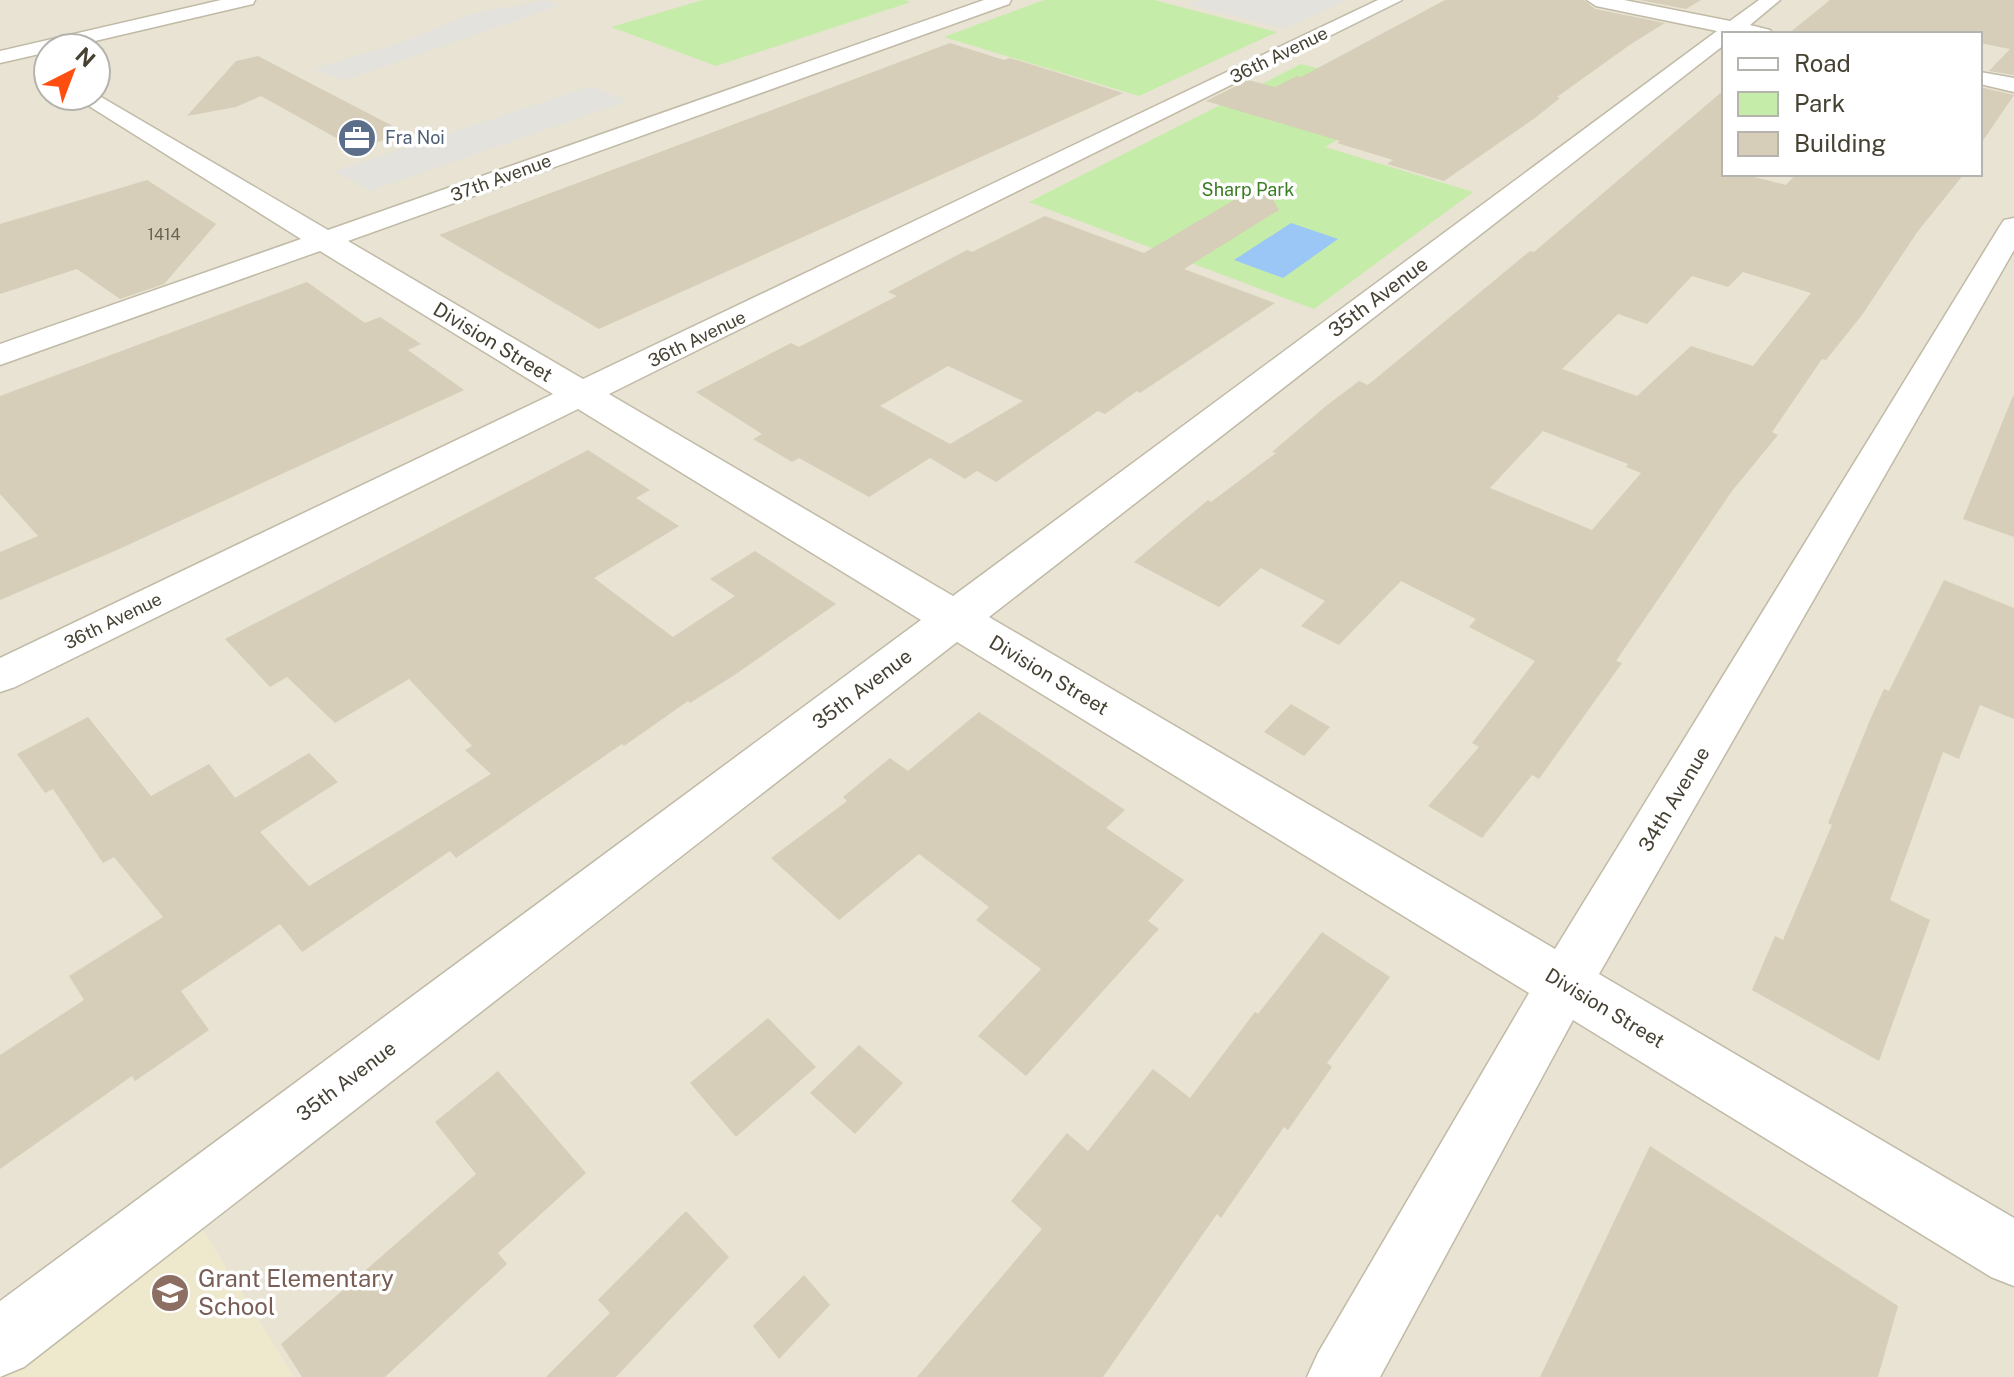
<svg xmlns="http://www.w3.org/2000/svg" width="2014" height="1377" font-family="'Public Sans',sans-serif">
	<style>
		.residential { fill: #e8e3d2; fill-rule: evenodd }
		.education { fill: #eee8cc }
		.green { fill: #c6eca9 }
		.parking { fill: #e4e2dd }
		.water { fill: #9ac7f6 }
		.building { fill: #d6ceb8; fill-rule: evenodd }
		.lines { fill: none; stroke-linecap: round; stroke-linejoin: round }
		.street-casing { stroke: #c0baa6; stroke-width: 3 }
		.street { fill: #fff; fill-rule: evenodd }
		.labels { text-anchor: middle; stroke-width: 7; stroke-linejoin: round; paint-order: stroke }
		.number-label { font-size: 16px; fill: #6a6454 }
		.far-street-label { font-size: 18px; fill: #464133; stroke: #fff }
		.far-service-label { font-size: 18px; fill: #4e5e75; stroke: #fff; text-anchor: start }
		.far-park-label { font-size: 18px; fill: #3a7d22; stroke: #fff }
		.street-label { font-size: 20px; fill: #464133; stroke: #fff }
		.near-education-label { font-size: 24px; fill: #785e54; stroke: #fff; text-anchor: start }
	</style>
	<rect width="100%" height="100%" fill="#f4f1e4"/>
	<path class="residential" d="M0 0H2014V1377H0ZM1724 34H1980V174H1724ZM48 48H96V96H48Z"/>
	<polygon class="education" points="195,1217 294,1377 0,1377 0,1368"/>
	<g class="green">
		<polygon points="703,0 905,0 911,2 716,66 611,27"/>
		<polygon points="1044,0 1154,0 1277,32 1139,96 944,37"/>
		<polygon points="1301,64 1414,94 1325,147 1473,192 1314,309 1029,202"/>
	</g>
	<g class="parking">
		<polygon points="545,0 561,5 346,80 311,69 399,43 471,14"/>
		<polygon points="1201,0 1347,0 1285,29 1189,5"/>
		<polygon points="591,86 628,101 370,191 335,171"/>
	</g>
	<polygon class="water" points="1291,223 1338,239 1283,278 1234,260"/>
	<g class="building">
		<polygon points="1445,0 1584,0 1595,9 1665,23 1631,44 1557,97 1560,98 1535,118 1444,181 1387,164 1393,160 1337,143 1340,141 1206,101 1248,80 1275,87 1297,76 1301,77"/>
		<polygon points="1639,0 1701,0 1686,9"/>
		<polygon points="1830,0 2014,0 2014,75 1989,71 2010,49 1980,43 1980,34 1788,34"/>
		<polygon points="950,43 1004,60 1010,58 1123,93 599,329 439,235"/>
		<polygon points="258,56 406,133 356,149 261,96 236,107 187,116 236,61"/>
		<polygon points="1980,87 2014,95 1980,145"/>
		<path d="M1724 90V174H1743L1786 185 1796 174H1964L1918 231 1862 315 1826 360 1822 359 1772 432 1778 435 1732 491 1616 661 1622 663 1539 779 1532 775 1482 838 1428 806 1479 747 1472 743 1535 661 1469 627 1476 619 1401 581 1339 645 1301 626 1325 601 1261 568 1219 607 1134 562 1208 500 1211 502 1276 453 1272 452 1326 406 1359 381 1368 385 1530 251 1534 252ZM1743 272 1811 293 1753 366 1691 346 1637 396 1562 369 1618 314 1647 324 1692 276 1728 287ZM1543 431 1628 464 1626 467 1641 473 1592 530 1490 488Z"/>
		<polygon points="147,180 216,224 164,284 120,299 77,269 0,294 0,224"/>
		<path d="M1263 183 1279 210 1184 269 1275 303 1140 393 1137 391 1105 414 1098 411 996 482 977 471 965 479 930 458 869 497 799 458 792 462 753 439 762 434 696 392 791 343 799 347 897 296 888 292 967 250 972 252 1045 216 1144 253ZM948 366 1023 401 950 444 880 406Z"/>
		<polygon points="307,282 365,323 380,317 421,344 408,350 464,390 117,550 0,600 0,552 38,536 0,494 0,396"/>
		<polygon points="2013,396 2014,396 2014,537 1963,519"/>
		<polygon points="588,450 650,490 636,498 679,526 594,578 673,637 735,596 710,579 755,551 836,604 736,674 690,703 688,701 624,746 622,744 456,858 450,851 302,952 280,924 181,991 209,1030 135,1081 132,1076 0,1169 0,1055 84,1000 69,976 163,917 114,857 103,863 53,789 45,793 17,754 88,717 151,796 209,764 235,798 309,753 338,782 260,832 309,886 491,774 465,750 472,746 409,679 335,723 287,677 270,687 225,639"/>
		<polygon points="1944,580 2014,608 2014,719 1980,705 1959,759 1943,752 1890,900 1930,920 1879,1061 1752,990 1775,936 1783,940 1832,825 1828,823 1870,720 1884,689 1889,691"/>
		<polygon points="1291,704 1330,727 1304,756 1264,732"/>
		<polygon points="979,712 1125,810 1106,828 1184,880 1148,921 1159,929 1026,1076 978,1036 1041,969 976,920 989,907 919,854 839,920 771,858 847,801 843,797 890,758 908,771"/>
		<polygon points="1322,932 1390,977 1327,1063 1332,1067 1288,1130 1284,1127 1221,1218 1217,1214 1103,1377 917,1377 1042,1229 1011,1201 1067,1133 1088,1151 1153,1069 1190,1098 1255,1012 1258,1014"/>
		<polygon points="768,1018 816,1067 736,1137 690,1083"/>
		<polygon points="859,1045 903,1083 855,1134 810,1093"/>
		<polygon points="498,1071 586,1173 498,1253 507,1264 385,1377 302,1377 281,1344 476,1174 435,1122"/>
		<polygon points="1650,1146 1898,1306 1878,1377 1540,1377"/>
		<polygon points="686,1211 729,1257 616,1377 546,1377 610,1313 598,1300"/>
		<polygon points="804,1275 830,1305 779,1359 753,1326"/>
	</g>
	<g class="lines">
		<g class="street-casing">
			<g id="street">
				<polygon points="221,0 255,0 253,4 65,48 48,48 48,52 0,63 0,51"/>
				<polygon points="984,0 1011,0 1009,4 348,241 583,379 1378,0 1402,0 609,394 953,596 1717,31 1596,6 1587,0 1624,0 1730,21 1759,0 1780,0 1750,25 1770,30 1773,34 1724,34 1724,45 989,617 1555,949 2000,226 2004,220 2014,218 2014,250 1599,974 2014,1218 2014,1286 1991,1277 1573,1020 1380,1377 1307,1377 1318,1353 1529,993 957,642 24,1367 0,1377 0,1301 921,620 578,409 15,687 0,692 0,658 553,394 320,251 0,365 0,344 301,239 73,96 96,94 328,230"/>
				<polygon points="1980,72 2014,78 2014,92 1980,84"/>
			</g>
		</g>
		<use href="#street" class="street"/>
	</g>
	<defs>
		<g id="office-disc" transform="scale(2)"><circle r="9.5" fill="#5c6f8a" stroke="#fff"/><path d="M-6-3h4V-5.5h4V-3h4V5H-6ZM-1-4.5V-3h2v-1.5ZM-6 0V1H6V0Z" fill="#fff"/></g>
		<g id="school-disc" transform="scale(2)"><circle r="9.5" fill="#8d6e63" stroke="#fff"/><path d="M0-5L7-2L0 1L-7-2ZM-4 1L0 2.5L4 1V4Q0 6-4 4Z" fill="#fff"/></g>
	</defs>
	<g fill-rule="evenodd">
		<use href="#office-disc" x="357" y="138"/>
		<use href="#school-disc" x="170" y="1293"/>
	</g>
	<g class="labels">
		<g class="number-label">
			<text x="164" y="240">1414</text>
		</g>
		<g class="far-street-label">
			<text transform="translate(1279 55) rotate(-26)" y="6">36th Avenue</text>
			<text transform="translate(501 178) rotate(-20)" y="6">37th Avenue</text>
			<text transform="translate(697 339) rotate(-26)" y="6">36th Avenue</text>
			<text transform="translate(113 621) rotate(-26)" y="6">36th Avenue</text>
		</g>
		<g class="far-service-label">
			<text x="385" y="144">Fra Noi</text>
		</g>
		<g class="far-park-label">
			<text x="1248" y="196">Sharp Park</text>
		</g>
		<g class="street-label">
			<text transform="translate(1378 297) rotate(-37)" y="7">35th Avenue</text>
			<text transform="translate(493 342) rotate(31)" y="7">Division Street</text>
			<text transform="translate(1049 675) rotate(31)" y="7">Division Street</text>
			<text transform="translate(862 689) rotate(-37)" y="7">35th Avenue</text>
			<text transform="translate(1674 799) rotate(-59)" y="7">34th Avenue</text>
			<text transform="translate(1605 1008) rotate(31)" y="7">Division Street</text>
			<text transform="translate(346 1081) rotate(-37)" y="7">35th Avenue</text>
		</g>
		<g class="near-education-label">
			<text x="198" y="1287">Grant Elementary<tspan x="198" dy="28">School</tspan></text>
		</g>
	</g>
	<rect x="1722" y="32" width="260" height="144" fill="#ffffff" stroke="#b5b3ad" stroke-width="2"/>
	<rect x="1738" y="58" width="40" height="12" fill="#ffffff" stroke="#b5b3ad" stroke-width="2"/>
	<text x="1794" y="72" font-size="24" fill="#464133">Road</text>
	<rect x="1738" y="92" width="40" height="24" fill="#c6eca9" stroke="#b5b3ad" stroke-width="2"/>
	<text x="1794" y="112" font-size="24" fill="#464133">Park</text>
	<rect x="1738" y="132" width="40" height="24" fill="#d6ceb8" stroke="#b5b3ad" stroke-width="2"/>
	<text x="1794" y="152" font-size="24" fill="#464133">Building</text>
	<g transform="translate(72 72) rotate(42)"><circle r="38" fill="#ffffff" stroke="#b5b3ad" stroke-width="2"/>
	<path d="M0-6L14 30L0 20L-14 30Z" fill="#ff4e10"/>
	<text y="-12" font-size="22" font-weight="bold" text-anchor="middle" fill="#464133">N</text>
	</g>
</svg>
